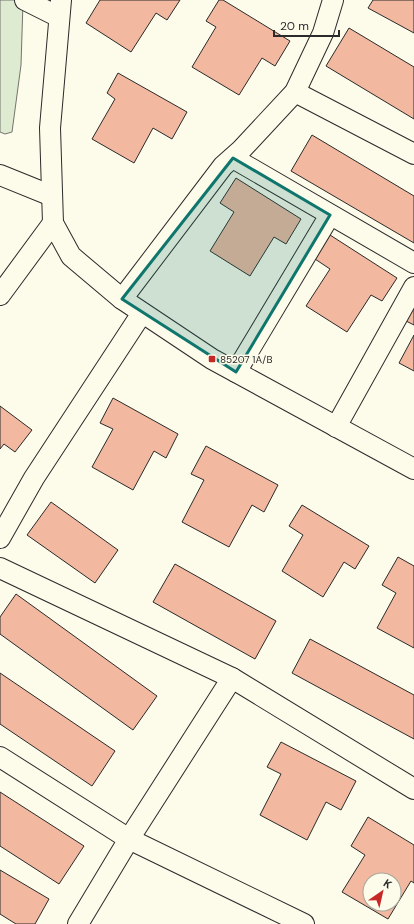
<svg xmlns="http://www.w3.org/2000/svg" width="414" height="924" font-family="'DM Sans',sans-serif">
	<style>
		.green { fill: #deebd1; stroke: #74746e }
		.building { fill: #f2b8a0; stroke: #2b2b2b; fill-rule: evenodd }
		.lines { fill: none; stroke-linecap: round; stroke-linejoin: round }
		.minor-casing { stroke: #2b2b2b; stroke-width: 22 }
		.minor { stroke: #fdfbea; stroke-width: 20 }
		.marked { fill: #0f766e; fill-opacity: 0.2; stroke: #0f766e; stroke-width: 3; stroke-linejoin: round }
		.poi-dot { fill: #c62828; stroke: #fdfbea; stroke-width: 1.5 }
		.labels { text-anchor: middle; stroke-width: 3; stroke-linejoin: round; paint-order: stroke }
		.poi-label { font-size: 10px; fill: #2b2b2b; stroke: #fdfbea; text-anchor: start }
	</style>
	<rect width="100%" height="100%" fill="#fdfbea"/>
	<polygon class="green" points="0,0 20,0 23,2 21,65 12,132 5,134 0,132"/>
	<g class="building">
		<polygon points="100,0 180,0 167,20 156,13 131,52 86,23"/>
		<polygon points="219,0 223,0 290,41 275,66 262,58 239,95 192,67 216,27 206,21"/>
		<polygon points="373,0 414,0 414,33 368,8"/>
		<polygon points="349,28 414,67 414,119 326,66"/>
		<polygon points="118,73 187,112 172,139 153,128 134,163 92,139 115,99 107,93"/>
		<polygon points="312,135 414,196 414,243 291,171"/>
		<polygon points="236,178 301,219 286,244 274,237 250,276 210,251 234,212 220,203"/>
		<polygon points="330,235 397,278 382,301 371,295 347,332 306,306 330,269 315,259"/>
		<polygon points="414,307 414,325 406,321"/>
		<polygon points="414,335 414,371 399,363"/>
		<polygon points="113,398 178,434 166,458 154,451 133,490 92,467 113,429 100,423"/>
		<polygon points="0,406 32,430 15,452 4,444 0,449"/>
		<polygon points="206,446 278,485 264,512 252,505 229,547 182,522 204,480 191,474"/>
		<polygon points="51,502 118,550 95,583 27,535"/>
		<polygon points="302,505 369,546 355,569 344,562 323,597 282,571 303,535 289,526"/>
		<polygon points="398,557 414,566 414,648 377,628 396,593 382,585"/>
		<polygon points="175,564 276,621 255,659 153,602"/>
		<polygon points="16,594 157,696 133,730 0,634 0,617"/>
		<polygon points="310,639 414,695 414,739 292,673"/>
		<polygon points="0,673 115,751 92,786 0,724"/>
		<polygon points="281,742 356,781 341,810 326,802 307,840 260,815 281,774 267,767"/>
		<polygon points="0,792 84,846 59,884 0,846"/>
		<path d="M368 817 414 845V883L411 881 388 919 342 892 365 855 351 846ZM370 880H394V904H370Z"/>
		<polygon points="0,870 49,899 35,924 16,924 0,914"/>
	</g>
	<g class="lines">
		<g class="minor-casing">
			<g id="minor">
				<polyline points="25,0 59,17"/>
				<polyline points="61,0 50,128 53,223 71,256 122,299 212,359 414,469"/>
				<polyline points="295,92 414,154"/>
				<polyline points="233,158 414,263"/>
				<polyline points="0,175 52,196"/>
				<polyline points="0,295 53,223"/>
				<polyline points="122,299 223,166 241,150 295,92 323,33 333,0"/>
				<polyline points="236,372 330,215"/>
				<polyline points="336,427 414,287"/>
				<polyline points="0,538 34,478 142,313"/>
				<polyline points="0,568 232,678 414,789"/>
				<polyline points="0,757 129,839 304,924"/>
				<polyline points="78,924 129,839 232,678"/>
			</g>
		</g>
		<use href="#minor" class="minor"/>
	</g>
	<path class="marked" d="M233 158 330 215 236 372 122 299Z"/>
	<rect class="poi-dot" x="208" y="355" width="8" height="8" rx="2"/>
	<g class="labels">
		<g class="poi-label">
			<text x="220" y="363">85207 1A/B</text>
		</g>
	</g>
	<g transform="translate(382 892) rotate(34)"><circle r="19" fill="#fdfbea" stroke="#a9a89e"/>
	<path d="M0-3L7 15L0 10L-7 15Z" fill="#c62828"/>
	<text y="-6" font-size="11" font-weight="bold" text-anchor="middle" fill="#2b2b2b">K</text>
	</g>
	<path d="M274 30v6h65v-6" fill="none" stroke="#2b2b2b" stroke-width="2"/>
	<text x="280" y="30" font-size="12" fill="#2b2b2b" stroke="#fdfbea" stroke-width="3" paint-order="stroke">20 m</text>
</svg>
